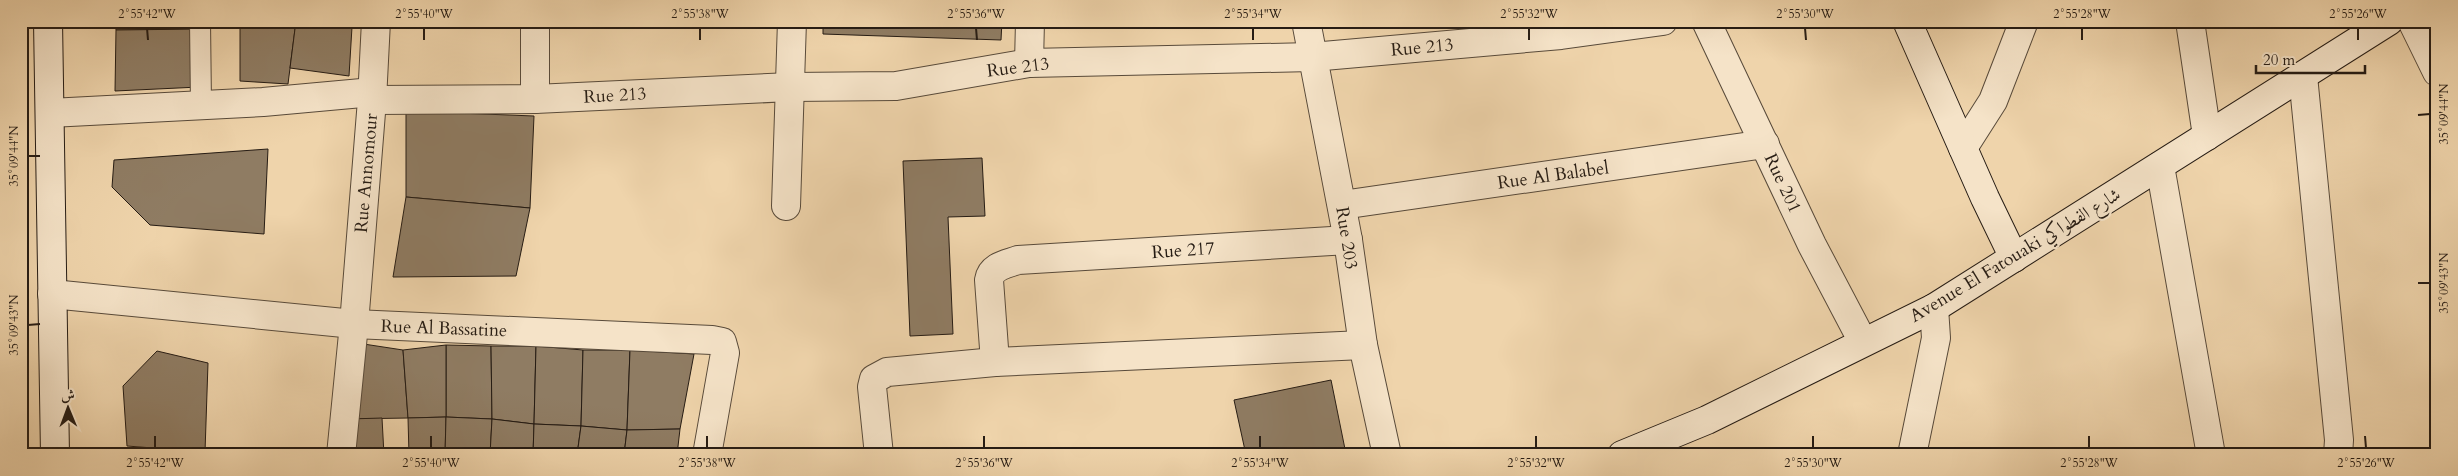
<svg xmlns="http://www.w3.org/2000/svg" width="2458" height="476" font-family="Cardo,Amiri,serif">
	<style>
		.building { fill: #8f7c63; stroke: #261c14 }
		.lines { fill: none; stroke-linecap: round; stroke-linejoin: round }
		.lane-casing { stroke: #584a3a; stroke-width: 22 }
		.street-casing { stroke: #584a3a; stroke-width: 30 }
		.secondary-casing { stroke: #261c14; stroke-width: 30 }
		.lane { stroke: #f5e3c8; stroke-width: 20 }
		.street { stroke: #f5e3c8; stroke-width: 28 }
		.secondary { stroke: #f5e3c8; stroke-width: 28 }
		.ticks { fill: none; stroke: #261c14; stroke-width: 2 }
		.labels { text-anchor: middle; stroke-width: 4.5; stroke-linejoin: round; paint-order: stroke }
		.street-label { font-size: 18px; fill: #261c14; stroke: #f5e3c8 }
		.neatline { fill: none; stroke: #261c14; stroke-width: 2 }
		.ticks-label { font-size: 12px; text-anchor: middle; fill: #261c14 }
	</style>
	<rect width="100%" height="100%" fill="#efd4ab"/>
	<filter id="stains"><feTurbulence type="fractalNoise" baseFrequency=".004" numOctaves="4"/><feColorMatrix values="0 0 0 0 .2 0 0 0 0 .09 0 0 0 0 .02 0 0 0 .5 -.17"/></filter>
	<radialGradient id="worn" r=".72"><stop offset=".6" stop-color="#630" stop-opacity="0"/><stop offset="1" stop-color="#630" stop-opacity=".3"/></radialGradient>
	<g class="building">
		<polygon points="115,21 198,21 199,29 116,30"/>
		<polygon points="240,21 296,21 288,84 240,81"/>
		<polygon points="296,21 323,21 352,27 349,76 290,68"/>
		<polygon points="323,21 352,21 352,27"/>
		<polygon points="823,21 1002,21 1001,40 823,34"/>
		<polygon points="199,29 199,87 115,91 116,30"/>
		<polygon points="406,111 534,116 530,208 406,197"/>
		<polygon points="268,149 264,234 150,225 112,187 114,160"/>
		<polygon points="982,158 985,216 948,217 953,334 910,336 903,161"/>
		<polygon points="406,197 530,208 516,276 393,277"/>
		<polygon points="357,343 403,350 408,418 349,419"/>
		<polygon points="446,345 491,346 492,419 446,417"/>
		<polygon points="446,345 446,417 408,418 403,350"/>
		<polygon points="491,346 536,346 534,424 492,419"/>
		<polygon points="536,346 583,350 581,426 534,424"/>
		<polygon points="583,350 630,350 627,430 581,426"/>
		<polygon points="630,350 694,354 680,429 627,430"/>
		<polygon points="157,351 208,363 205,452 127,446 123,386"/>
		<polygon points="1331,380 1346,454 1246,455 1234,400"/>
		<polygon points="446,417 445,455 409,455 408,418"/>
		<polygon points="446,417 492,419 490,455 445,455"/>
		<polygon points="382,418 384,455 344,455 349,419"/>
		<polygon points="492,419 534,424 533,455 490,455"/>
		<polygon points="534,424 581,426 577,455 533,455"/>
		<polygon points="581,426 627,430 624,455 577,455"/>
		<polygon points="680,429 677,455 624,455 627,430"/>
	</g>
	<g class="lines">
		<g class="lane-casing">
			<polyline id="lane" points="200,21 201,105"/>
		</g>
		<g class="street-casing">
			<g id="street">
				<polyline points="535,21 535,99"/>
				<polyline points="1306,21 1348,240 1363,345 1387,455"/>
				<polyline points="1706,21 1812,245 1863,342"/>
				<polyline points="2190,21 2207,136"/>
				<polyline points="2412,21 2437,72"/>
				<polyline points="1029,63 1030,21"/>
				<polyline points="2303,76 2339,440 2338,455"/>
				<polyline points="372,100 535,99 791,87 896,86 1029,63 1312,57 1561,35 1663,21"/>
				<polyline points="50,113 263,102 373,92"/>
				<polyline points="1963,148 1993,101 2024,21"/>
				<polyline points="2160,166 2211,455"/>
				<polyline points="1342,205 1765,144"/>
				<polyline points="786,206 792,21"/>
				<polyline points="52,294 354,324 712,340 722,342 725,353 707,455"/>
				<path d="M995 362 989 280C991 266 1007 264 1018 260L1348 240"/>
				<polyline points="341,455 354,324 372,100 376,21"/>
				<polyline points="879,455 872,387 874,379 887,372 995,362 1363,345"/>
				<polyline points="1912,455 1936,338 1934,308"/>
			</g>
		</g>
		<g class="secondary-casing">
			<g id="secondary">
				<polyline points="48,21 55,455"/>
				<polyline points="1907,21 1985,198 2014,258"/>
				<polyline points="1622,455 1707,420 1934,308 2389,21"/>
			</g>
		</g>
		<use href="#lane" class="lane"/>
		<use href="#street" class="street"/>
		<use href="#secondary" class="secondary"/>
	</g>
	<path class="ticks" d="M147 28 148 40M424 28V40M700 28V40M976 28 977 40M1253 28V40M1529 28V40M1805 28 1806 40M2082 28V40M2358 28V40M2418 115 2430 114M28 156H40M2418 283H2430M28 325 40 324M155 436V448M431 436V448M707 436V448M984 436V448M1260 436V448M1536 436V448M1813 436V448M2089 436V448M2365 436 2366 448"/>
	<g class="labels">
		<g class="street-label">
			<text transform="translate(1422 47) rotate(-5)" y="6">Rue 213</text>
			<text transform="translate(1018 67) rotate(-7)" y="6">Rue 213</text>
			<text transform="translate(615 95) rotate(-3)" y="6">Rue 213</text>
			<text transform="translate(366 173) rotate(-85)" y="6">Rue Annomour</text>
			<text transform="translate(1553 175) rotate(-8)" y="6">Rue Al Balabel</text>
			<text transform="translate(1783 183) rotate(65)" y="6">Rue 201</text>
			<text transform="translate(1347 238) rotate(81)" y="6">Rue 203</text>
			<text transform="translate(1183 250) rotate(-4)" y="6">Rue 217</text>
			<text transform="translate(2015 255) rotate(-31)" y="6">Avenue El Fatouaki شارع الفطواكي</text>
			<text transform="translate(444 328) rotate(2)" y="6">Rue Al Bassatine</text>
		</g>
	</g>
	<rect width="2458" height="476" fill="none" stroke="#efd4ab" stroke-width="55"/>
	<g transform="translate(68 408) rotate(359)" stroke="#f5e3c8" stroke-width="4" paint-order="stroke">
	<path d="M0-4L9 19L0 12L-9 19Z" fill="#261c14"/>
	<text y="-8" font-size="14" font-weight="bold" text-anchor="middle" fill="#261c14">ش</text>
	</g>
	<path d="M2256 65v8h109v-8" fill="none" stroke="#261c14" stroke-width="2.5"/>
	<text x="2263" y="65" font-size="15" fill="#261c14" stroke="#f5e3c8" stroke-width="4" paint-order="stroke">20 m</text>
	<rect x="28" y="28" width="2402" height="420" class="neatline"/>
	<g class="ticks-label">
		<text x="147" y="18">2°55'42"W</text>
		<text x="424" y="18">2°55'40"W</text>
		<text x="700" y="18">2°55'38"W</text>
		<text x="976" y="18">2°55'36"W</text>
		<text x="1253" y="18">2°55'34"W</text>
		<text x="1529" y="18">2°55'32"W</text>
		<text x="1805" y="18">2°55'30"W</text>
		<text x="2082" y="18">2°55'28"W</text>
		<text x="2358" y="18">2°55'26"W</text>
		<text transform="translate(2444 114) rotate(-90)" y="4">35°09'44"N</text>
		<text transform="translate(14 156) rotate(-90)" y="4">35°09'44"N</text>
		<text transform="translate(2444 283) rotate(-90)" y="4">35°09'43"N</text>
		<text transform="translate(14 325) rotate(-90)" y="4">35°09'43"N</text>
		<text x="155" y="467">2°55'42"W</text>
		<text x="431" y="467">2°55'40"W</text>
		<text x="707" y="467">2°55'38"W</text>
		<text x="984" y="467">2°55'36"W</text>
		<text x="1260" y="467">2°55'34"W</text>
		<text x="1536" y="467">2°55'32"W</text>
		<text x="1813" y="467">2°55'30"W</text>
		<text x="2089" y="467">2°55'28"W</text>
		<text x="2366" y="467">2°55'26"W</text>
	</g>
	<rect width="100%" height="100%" filter="url(#stains)"/>
	<rect width="100%" height="100%" fill="url(#worn)"/>
</svg>
